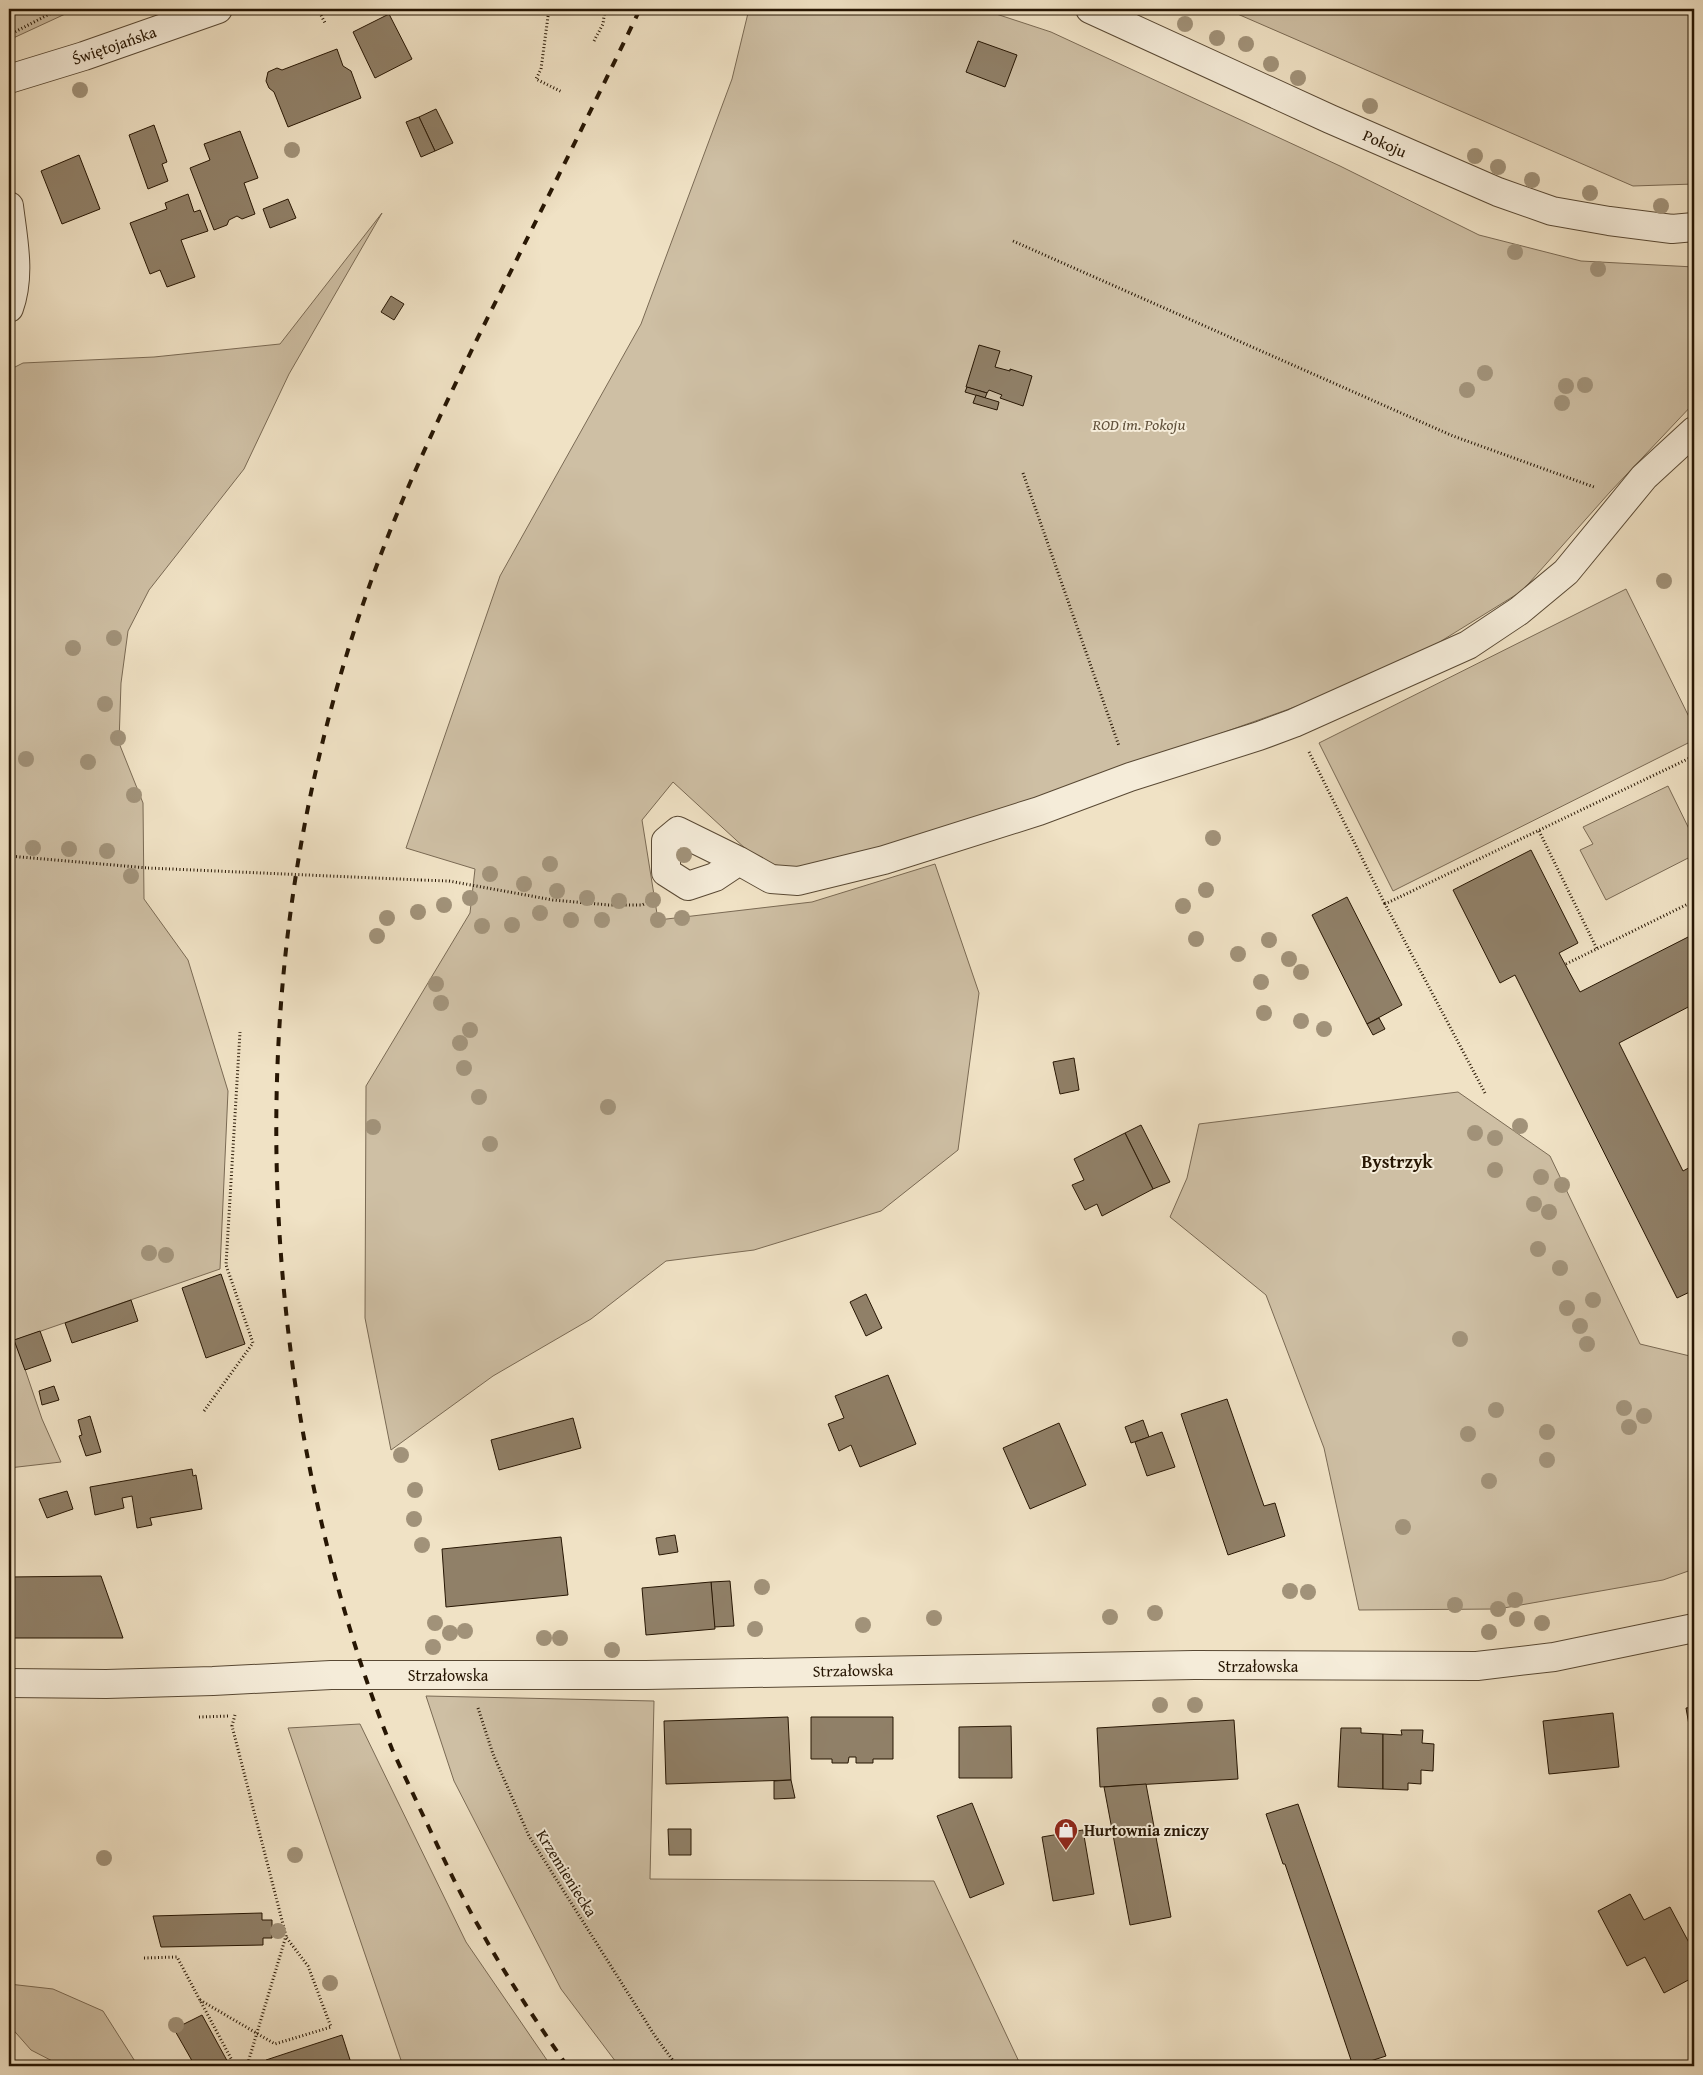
<svg xmlns="http://www.w3.org/2000/svg" width="1703" height="2075" font-family="'Gentium Book Plus',serif">
	<style>
		.green { fill: #cebfa4; stroke: #7a6a54 }
		.building { fill: #908068; stroke: #271603 }
		.lines { fill: none; stroke-linecap: round; stroke-linejoin: round }
		.minor-casing { stroke: #594934; stroke-width: 30 }
		.path { stroke: #271603; stroke-width: 3; stroke-dasharray: 1 2.5; stroke-linecap: butt }
		.minor { stroke: #f5ecd9; stroke-width: 28 }
		.rail { stroke: #271603; stroke-width: 4; stroke-dasharray: 9 9; stroke-linecap: butt }
		.path-bridge { stroke: #271603; stroke-width: 3; stroke-dasharray: 1 2.5; stroke-linecap: butt }
		.tree { fill: #a19279 }
		.labels { text-anchor: middle; stroke-width: 4; stroke-linejoin: round; paint-order: stroke }
		.street-label { font-size: 16px; fill: #271603; stroke: #f5ecd9 }
		.park-label { font-size: 16px; font-style: italic; fill: #61513b; stroke: #f5ecd9 }
		.poi-label { font-size: 16px; font-weight: bold; fill: #271603; stroke: #f5ecd9; text-anchor: start }
		.neighbourhood-label { font-size: 18px; font-weight: bold; fill: #271603; stroke: #f5ecd9 }
	</style>
	<rect width="100%" height="100%" fill="#f0e2c5"/>
	<filter id="stains"><feTurbulence type="fractalNoise" baseFrequency=".004" numOctaves="4"/><feColorMatrix values="0 0 0 0 .2 0 0 0 0 .09 0 0 0 0 .02 0 0 0 .5 -.17"/></filter>
	<radialGradient id="worn" r=".72"><stop offset=".6" stop-color="#630" stop-opacity="0"/><stop offset="1" stop-color="#630" stop-opacity=".3"/></radialGradient>
	<g class="green">
		<polygon points="9,9 76,9 9,40"/>
		<polygon points="749,9 981,9 1051,32 1340,166 1479,235 1581,261 1694,267 1694,403 1610,492 1522,591 1438,643 1345,689 1127,767 864,856 801,870 760,862 673,782 642,820 658,920 812,902 935,864 979,993 958,1150 881,1211 754,1250 666,1261 591,1319 493,1376 391,1450 365,1318 366,1086 470,913 475,869 406,848 500,576 641,324 732,79"/>
		<polygon points="1226,9 1694,9 1694,184 1633,186"/>
		<polygon points="382,213 289,374 244,469 149,590 128,631 121,683 119,743 143,803 144,899 188,960 228,1091 220,1269 15,1340 42,1419 61,1462 9,1468 9,370 23,363 154,357 280,344"/>
		<polygon points="1626,589 1694,727 1694,740 1393,891 1319,743"/>
		<polygon points="1668,786 1694,839 1694,855 1606,900 1580,850 1593,844 1583,827"/>
		<polygon points="1458,1092 1550,1156 1640,1344 1694,1357 1694,1569 1663,1580 1498,1609 1359,1610 1324,1448 1266,1295 1170,1217 1187,1178 1199,1124"/>
		<polygon points="426,1696 654,1701 650,1879 934,1881 1021,2066 619,2066 561,1989 454,1781"/>
		<polygon points="360,1724 466,1942 551,2066 403,2066 288,1728"/>
		<polygon points="9,1984 53,1989 103,2011 138,2066 62,2066 31,2050 9,2025"/>
	</g>
	<g class="building">
		<polygon points="389,14 412,59 375,78 353,32"/>
		<polygon points="978,41 1017,55 1005,87 966,72"/>
		<polygon points="337,49 343,66 351,71 361,98 288,127 274,92 269,88 266,81 268,72 277,68 282,70"/>
		<polygon points="436,109 453,143 435,151 419,117"/>
		<polygon points="419,117 435,151 421,157 406,122"/>
		<polygon points="154,125 167,162 162,164 168,181 148,189 129,135"/>
		<polygon points="240,131 258,178 244,183 255,214 242,219 237,216 229,220 227,225 214,230 190,168 210,160 204,144"/>
		<polygon points="79,155 100,209 62,224 41,171"/>
		<polygon points="188,194 194,212 200,210 208,231 181,240 195,277 167,287 160,270 150,274 130,223 167,209 165,203"/>
		<polygon points="288,199 296,218 270,228 263,209"/>
		<polygon points="391,296 404,304 394,320 381,312"/>
		<polygon points="979,345 1000,351 995,367 1010,371 1010,369 1032,376 1023,406 1000,398 1002,395 989,390 987,393 966,387"/>
		<polygon points="967,387 987,393 985,398 965,392"/>
		<polygon points="976,395 999,402 997,410 973,403"/>
		<polygon points="1531,850 1578,943 1559,953 1580,992 1694,934 1694,1004 1619,1043 1683,1171 1694,1165 1694,1290 1677,1298 1515,975 1500,983 1453,890"/>
		<polygon points="1347,897 1402,1005 1367,1024 1312,915"/>
		<polygon points="1379,1018 1385,1029 1373,1035 1367,1024"/>
		<polygon points="1074,1058 1079,1090 1060,1094 1053,1062"/>
		<polygon points="1141,1125 1170,1182 1153,1189 1125,1133"/>
		<polygon points="1125,1133 1153,1189 1102,1216 1097,1204 1085,1210 1072,1185 1084,1180 1074,1159"/>
		<polygon points="221,1274 245,1344 206,1358 182,1288"/>
		<polygon points="866,1294 882,1328 866,1336 850,1302"/>
		<polygon points="131,1300 138,1321 72,1343 65,1323"/>
		<polygon points="40,1331 51,1361 25,1370 14,1340"/>
		<polygon points="888,1375 916,1444 860,1467 851,1445 839,1451 828,1424 844,1418 835,1396"/>
		<polygon points="54,1386 59,1400 42,1405 39,1391"/>
		<polygon points="1227,1399 1264,1506 1275,1503 1285,1536 1228,1555 1181,1414"/>
		<polygon points="90,1416 101,1452 86,1456 79,1436 82,1435 78,1420"/>
		<polygon points="573,1418 581,1448 499,1470 491,1440"/>
		<polygon points="1143,1420 1149,1437 1131,1443 1125,1427"/>
		<polygon points="1059,1423 1086,1485 1030,1509 1003,1448"/>
		<polygon points="1162,1432 1175,1467 1147,1476 1135,1442"/>
		<polygon points="192,1469 193,1476 196,1475 202,1509 150,1518 152,1525 137,1528 132,1496 122,1498 124,1508 95,1515 90,1487"/>
		<polygon points="67,1491 73,1509 47,1518 39,1499"/>
		<polygon points="675,1535 678,1552 659,1555 656,1538"/>
		<polygon points="561,1537 568,1595 446,1607 442,1549"/>
		<polygon points="101,1576 123,1638 9,1638 9,1577"/>
		<polygon points="730,1581 734,1626 714,1627 711,1582"/>
		<polygon points="711,1582 715,1629 646,1635 642,1588"/>
		<polygon points="1694,1707 1694,1742 1692,1742 1686,1708"/>
		<polygon points="1613,1713 1619,1767 1549,1774 1543,1721"/>
		<polygon points="788,1717 791,1780 666,1784 664,1721"/>
		<polygon points="811,1717 893,1717 893,1759 873,1759 873,1763 856,1763 856,1757 849,1757 848,1763 832,1763 832,1759 811,1759"/>
		<polygon points="1234,1720 1238,1779 1100,1787 1097,1728"/>
		<polygon points="1011,1726 1012,1778 959,1778 959,1727"/>
		<polygon points="1341,1728 1361,1728 1361,1733 1383,1734 1383,1789 1338,1787"/>
		<polygon points="1401,1730 1423,1730 1422,1743 1434,1744 1433,1771 1421,1770 1421,1784 1408,1783 1408,1790 1383,1789 1383,1734 1402,1735"/>
		<polygon points="791,1780 795,1798 774,1799 774,1781"/>
		<polygon points="1146,1784 1171,1917 1130,1925 1104,1787"/>
		<polygon points="972,1803 1004,1884 970,1898 937,1816"/>
		<polygon points="1298,1804 1386,2056 1355,2066 1353,2066 1285,1864 1283,1864 1266,1814"/>
		<polygon points="668,1829 691,1829 691,1855 669,1855"/>
		<polygon points="1083,1830 1094,1894 1053,1901 1042,1837"/>
		<polygon points="1630,1894 1644,1920 1670,1907 1694,1952 1694,1977 1664,1993 1645,1957 1627,1966 1598,1911"/>
		<polygon points="262,1913 262,1920 272,1920 272,1938 263,1938 263,1945 161,1947 153,1916"/>
		<polygon points="202,2015 230,2066 195,2066 174,2029"/>
		<polygon points="342,2035 352,2066 268,2066 266,2060"/>
	</g>
	<g class="lines">
		<g class="minor-casing">
			<g id="minor">
				<polyline points="1090,9 1330,119 1498,192 1552,211 1609,221 1672,229 1694,227"/>
				<polyline points="9,79 84,56 218,9"/>
				<path d="M9 206C13 239 21 275 9 308"/>
				<polyline points="739,861 715,877 688,886 666,872 666,841 678,831 739,861 771,879 798,881 884,860 1039,811 1130,777 1259,736 1294,723 1468,645 1519,611 1566,572 1644,477 1694,431"/>
				<polyline points="9,1683 106,1684 213,1681 331,1675 646,1675 1194,1665 1477,1666 1554,1657 1694,1628"/>
			</g>
		</g>
		<g class="path">
			<polyline points="318,9 325,23"/>
			<polyline points="549,9 541,69 536,79 562,92"/>
			<polyline points="1693,9 1694,10"/>
			<polyline points="9,35 59,9"/>
			<polyline points="594,41 603,24 605,9"/>
			<polyline points="1013,241 1453,436 1594,487"/>
			<polyline points="1023,473 1119,746"/>
			<polyline points="1309,752 1385,904"/>
			<polyline points="1539,831 1597,949"/>
			<polyline points="9,856 148,868"/>
			<polyline points="421,880 449,881 553,900 609,905 642,905 650,901"/>
			<polyline points="1566,964 1694,901"/>
			<polyline points="1485,1093 1385,904 1694,756"/>
			<polyline points="204,1411 253,1343 226,1265 240,1032"/>
			<polyline points="478,1708 493,1754 529,1836 655,2036 677,2066"/>
			<polyline points="235,1715 232,1726 286,1936 247,2066"/>
			<polyline points="199,1717 230,1716"/>
			<polyline points="144,1958 177,1957 235,2066"/>
			<polyline points="200,2000 275,2044 331,2027 308,1966 286,1937"/>
		</g>
		<use href="#minor" class="minor"/>
		<path class="rail" d="M567 2066C536 2021 505 1975 479 1927 457 1889 439 1848 420 1809 411 1789 401 1769 392 1749 350 1644 320 1532 301 1421 255 1146 272 872 362 607 396 506 442 410 489 315 540 213 591 111 640 9"/>
		<polyline class="path-bridge" points="148,868 421,880"/>
	</g>
	<g class="tree">
		<circle cx="1185" cy="24" r="8"/>
		<circle cx="1217" cy="38" r="8"/>
		<circle cx="1246" cy="44" r="8"/>
		<circle cx="1271" cy="64" r="8"/>
		<circle cx="1298" cy="78" r="8"/>
		<circle cx="80" cy="90" r="8"/>
		<circle cx="1370" cy="106" r="8"/>
		<circle cx="292" cy="150" r="8"/>
		<circle cx="1475" cy="156" r="8"/>
		<circle cx="1498" cy="167" r="8"/>
		<circle cx="1532" cy="180" r="8"/>
		<circle cx="1590" cy="193" r="8"/>
		<circle cx="1661" cy="206" r="8"/>
		<circle cx="1515" cy="252" r="8"/>
		<circle cx="1598" cy="269" r="8"/>
		<circle cx="1485" cy="373" r="8"/>
		<circle cx="1585" cy="385" r="8"/>
		<circle cx="1566" cy="386" r="8"/>
		<circle cx="1467" cy="390" r="8"/>
		<circle cx="1562" cy="403" r="8"/>
		<circle cx="1664" cy="581" r="8"/>
		<circle cx="114" cy="638" r="8"/>
		<circle cx="73" cy="648" r="8"/>
		<circle cx="105" cy="704" r="8"/>
		<circle cx="118" cy="738" r="8"/>
		<circle cx="26" cy="759" r="8"/>
		<circle cx="88" cy="762" r="8"/>
		<circle cx="134" cy="795" r="8"/>
		<circle cx="1213" cy="838" r="8"/>
		<circle cx="33" cy="848" r="8"/>
		<circle cx="69" cy="849" r="8"/>
		<circle cx="107" cy="851" r="8"/>
		<circle cx="684" cy="855" r="8"/>
		<circle cx="550" cy="864" r="8"/>
		<circle cx="490" cy="874" r="8"/>
		<circle cx="131" cy="876" r="8"/>
		<circle cx="524" cy="884" r="8"/>
		<circle cx="1206" cy="890" r="8"/>
		<circle cx="557" cy="891" r="8"/>
		<circle cx="470" cy="898" r="8"/>
		<circle cx="587" cy="898" r="8"/>
		<circle cx="653" cy="900" r="8"/>
		<circle cx="619" cy="901" r="8"/>
		<circle cx="444" cy="905" r="8"/>
		<circle cx="1183" cy="906" r="8"/>
		<circle cx="418" cy="912" r="8"/>
		<circle cx="540" cy="913" r="8"/>
		<circle cx="387" cy="918" r="8"/>
		<circle cx="682" cy="918" r="8"/>
		<circle cx="571" cy="920" r="8"/>
		<circle cx="602" cy="920" r="8"/>
		<circle cx="658" cy="920" r="8"/>
		<circle cx="512" cy="925" r="8"/>
		<circle cx="482" cy="926" r="8"/>
		<circle cx="377" cy="936" r="8"/>
		<circle cx="1196" cy="939" r="8"/>
		<circle cx="1269" cy="940" r="8"/>
		<circle cx="1238" cy="954" r="8"/>
		<circle cx="1289" cy="959" r="8"/>
		<circle cx="1301" cy="972" r="8"/>
		<circle cx="1261" cy="982" r="8"/>
		<circle cx="436" cy="984" r="8"/>
		<circle cx="441" cy="1003" r="8"/>
		<circle cx="1264" cy="1013" r="8"/>
		<circle cx="1301" cy="1021" r="8"/>
		<circle cx="1324" cy="1029" r="8"/>
		<circle cx="470" cy="1030" r="8"/>
		<circle cx="460" cy="1043" r="8"/>
		<circle cx="464" cy="1068" r="8"/>
		<circle cx="479" cy="1097" r="8"/>
		<circle cx="608" cy="1107" r="8"/>
		<circle cx="1520" cy="1126" r="8"/>
		<circle cx="373" cy="1127" r="8"/>
		<circle cx="1475" cy="1133" r="8"/>
		<circle cx="1495" cy="1138" r="8"/>
		<circle cx="490" cy="1144" r="8"/>
		<circle cx="1495" cy="1170" r="8"/>
		<circle cx="1541" cy="1177" r="8"/>
		<circle cx="1562" cy="1185" r="8"/>
		<circle cx="1534" cy="1204" r="8"/>
		<circle cx="1549" cy="1212" r="8"/>
		<circle cx="1538" cy="1249" r="8"/>
		<circle cx="149" cy="1253" r="8"/>
		<circle cx="166" cy="1255" r="8"/>
		<circle cx="1560" cy="1268" r="8"/>
		<circle cx="1593" cy="1300" r="8"/>
		<circle cx="1567" cy="1308" r="8"/>
		<circle cx="1580" cy="1326" r="8"/>
		<circle cx="1460" cy="1339" r="8"/>
		<circle cx="1587" cy="1344" r="8"/>
		<circle cx="1624" cy="1408" r="8"/>
		<circle cx="1496" cy="1410" r="8"/>
		<circle cx="1644" cy="1416" r="8"/>
		<circle cx="1629" cy="1427" r="8"/>
		<circle cx="1547" cy="1432" r="8"/>
		<circle cx="1468" cy="1434" r="8"/>
		<circle cx="401" cy="1455" r="8"/>
		<circle cx="1547" cy="1460" r="8"/>
		<circle cx="1489" cy="1481" r="8"/>
		<circle cx="415" cy="1490" r="8"/>
		<circle cx="414" cy="1519" r="8"/>
		<circle cx="1403" cy="1527" r="8"/>
		<circle cx="422" cy="1545" r="8"/>
		<circle cx="762" cy="1587" r="8"/>
		<circle cx="1290" cy="1591" r="8"/>
		<circle cx="1308" cy="1592" r="8"/>
		<circle cx="1515" cy="1600" r="8"/>
		<circle cx="1455" cy="1605" r="8"/>
		<circle cx="1498" cy="1609" r="8"/>
		<circle cx="1155" cy="1613" r="8"/>
		<circle cx="1110" cy="1617" r="8"/>
		<circle cx="934" cy="1618" r="8"/>
		<circle cx="1517" cy="1619" r="8"/>
		<circle cx="435" cy="1623" r="8"/>
		<circle cx="1542" cy="1623" r="8"/>
		<circle cx="863" cy="1625" r="8"/>
		<circle cx="755" cy="1629" r="8"/>
		<circle cx="465" cy="1631" r="8"/>
		<circle cx="1489" cy="1632" r="8"/>
		<circle cx="450" cy="1633" r="8"/>
		<circle cx="544" cy="1638" r="8"/>
		<circle cx="560" cy="1638" r="8"/>
		<circle cx="433" cy="1647" r="8"/>
		<circle cx="612" cy="1650" r="8"/>
		<circle cx="1160" cy="1705" r="8"/>
		<circle cx="1195" cy="1705" r="8"/>
		<circle cx="295" cy="1855" r="8"/>
		<circle cx="104" cy="1858" r="8"/>
		<circle cx="278" cy="1931" r="8"/>
		<circle cx="330" cy="1983" r="8"/>
		<circle cx="176" cy="2025" r="8"/>
	</g>
	<defs>
		<g id="shop-pin" transform="scale(1.25)"><path d="M0 17L-7.5 6A9.5 9.5 0 1 1 7.5 6Z" fill="#8f2418" stroke="#f5ecd9"/><path d="M-5-2.5h2.3a2.7 3.5 0 0 1 5.4 0H5L5.5 6h-11ZM-1.5-2.5h3a1.5 2.3 0 0 0-3 0Z" fill="#fff"/></g>
	</defs>
	<g fill-rule="evenodd">
		<use href="#shop-pin" x="1066" y="1830"/>
	</g>
	<g class="labels">
		<g class="street-label">
			<text transform="translate(114 45) rotate(-19)" y="6">Świętojańska</text>
			<text transform="translate(1385 143) rotate(24)" y="6">Pokoju</text>
			<text x="1258" y="1672">Strzałowska</text>
			<text transform="translate(853 1670) rotate(-1)" y="6">Strzałowska</text>
			<text x="448" y="1681">Strzałowska</text>
			<text transform="translate(567 1873) rotate(58)" y="6">Krzemieniecka</text>
		</g>
		<g class="park-label">
			<text x="1139" y="430">ROD im. Pokoju</text>
		</g>
		<g class="poi-label">
			<text x="1084" y="1836">Hurtownia zniczy</text>
		</g>
		<g class="neighbourhood-label">
			<text x="1397" y="1168">Bystrzyk</text>
		</g>
	</g>
	<rect width="1703" height="2075" fill="none" stroke="#f0e2c5" stroke-width="30"/>
	<rect x="10" y="10" width="1683" height="2055" fill="none" stroke="#271603" stroke-width="2.5"/>
	<rect x="15" y="15" width="1673" height="2045" fill="none" stroke="#271603"/>
	<rect width="100%" height="100%" filter="url(#stains)"/>
	<rect width="100%" height="100%" fill="url(#worn)"/>
</svg>
